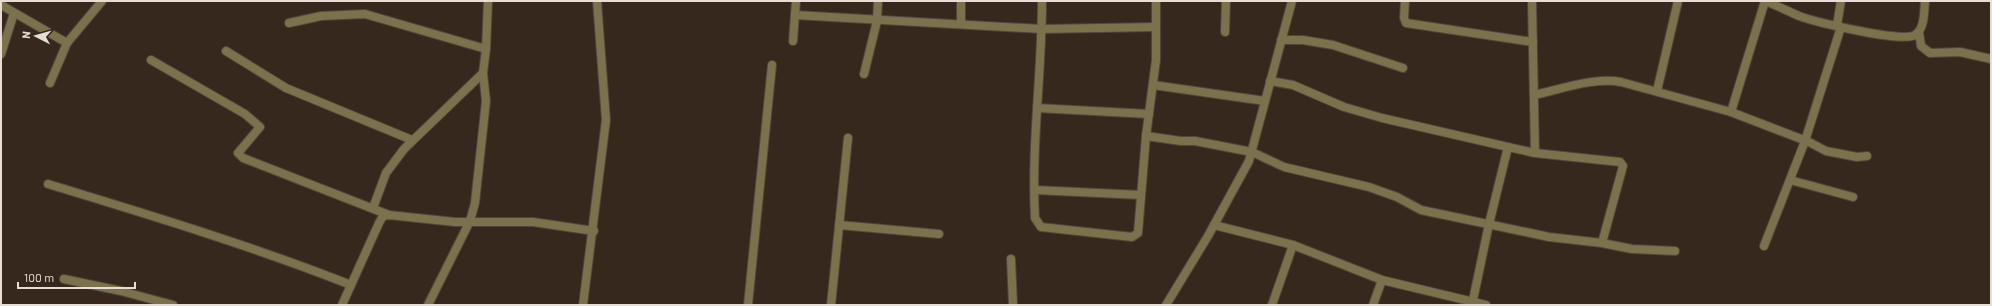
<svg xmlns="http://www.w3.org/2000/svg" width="1992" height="306" font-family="Barlow,sans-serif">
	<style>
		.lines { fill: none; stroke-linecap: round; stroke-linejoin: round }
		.street-casing { stroke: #52453a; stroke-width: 10 }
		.street { stroke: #7b714c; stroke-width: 8 }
	</style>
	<rect width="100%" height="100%" fill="#36281c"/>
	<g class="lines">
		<g class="street-casing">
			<g id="street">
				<path d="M1042 1C1042 73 1031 145 1035 218L1041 227 1132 237 1138 233 1146 136 1156 60V1"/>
				<polyline points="1405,1 1404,18 1406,23 1533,42"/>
				<polyline points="1532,1 1535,153"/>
				<path d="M1766 1C1777 6 1788 11 1799 16 1816 22 1902 43 1915 35 1925 29 1924 11 1925 1"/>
				<polyline points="1,5 67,43 102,1"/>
				<polyline points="795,15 1042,29 1156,27"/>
				<polyline points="289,23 321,16 365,14 486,49"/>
				<polyline points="961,24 961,1"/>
				<polyline points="1837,25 1841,1"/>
				<polyline points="1225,32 1226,1"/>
				<polyline points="1919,32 1921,46 1930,53 1960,52 1991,59"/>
				<polyline points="1281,40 1303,40 1333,45 1403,68"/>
				<polyline points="793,41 796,1"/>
				<polyline points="226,51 286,88 412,140"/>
				<polyline points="1,54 14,13"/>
				<polyline points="151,60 245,114 260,127 238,153 243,158 389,215"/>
				<polyline points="864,74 877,21 878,1"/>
				<polyline points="1270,81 1293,85 1344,107 1382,118 1508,147 1535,153 1620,162 1623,166 1602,243"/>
				<polyline points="50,83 67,43"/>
				<polyline points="1153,85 1265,101"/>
				<polyline points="1657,91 1678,1"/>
				<path d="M1534 95C1562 89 1593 77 1621 82L1731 112 1809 142 1826 151 1857 157 1867 156"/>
				<polyline points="1037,108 1149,114"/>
				<polyline points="1731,112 1765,1"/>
				<polyline points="1146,136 1181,141 1195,141 1252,152 1284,167 1369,187 1397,197 1421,210 1445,215 1549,237 1602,243 1632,249 1675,251"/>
				<polyline points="1790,180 1853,197"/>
				<path d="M48 184C150 215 252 246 351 285"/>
				<polyline points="1035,190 1141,195"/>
				<polyline points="373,208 386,173 404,149 483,73"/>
				<polyline points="839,225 939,234"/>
				<polyline points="1214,225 1293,245 1382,280 1486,305"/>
				<polyline points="1764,246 1805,141 1841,27"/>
				<polyline points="1011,259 1013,305"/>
				<polyline points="64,279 121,291 173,305"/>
				<polyline points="342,305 379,223 383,216 389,215 455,222 533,222 594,231"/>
				<polyline points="428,305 470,221 475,203 486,101 483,73 486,49 488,1"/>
				<polyline points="583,305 606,120 597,1"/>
				<polyline points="748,305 772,65"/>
				<polyline points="831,305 848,138"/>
				<polyline points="1166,305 1208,236 1249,161 1292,1"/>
				<polyline points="1272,305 1293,245"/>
				<polyline points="1373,305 1382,280"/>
				<polyline points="1472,305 1489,224 1508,147"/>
			</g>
		</g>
		<use href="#street" class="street"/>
	</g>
	<rect width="1992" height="306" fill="none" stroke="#e6ddd5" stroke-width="4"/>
	<g transform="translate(36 36) rotate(276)" stroke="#36281c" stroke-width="3" paint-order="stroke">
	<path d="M0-3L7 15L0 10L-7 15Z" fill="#e6ddd5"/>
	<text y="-6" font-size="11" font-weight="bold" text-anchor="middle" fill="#e6ddd5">N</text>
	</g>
	<path d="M18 282v6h117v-6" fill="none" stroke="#e6ddd5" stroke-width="2"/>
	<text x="24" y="282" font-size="12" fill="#e6ddd5" stroke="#36281c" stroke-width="3" paint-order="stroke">100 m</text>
</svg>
